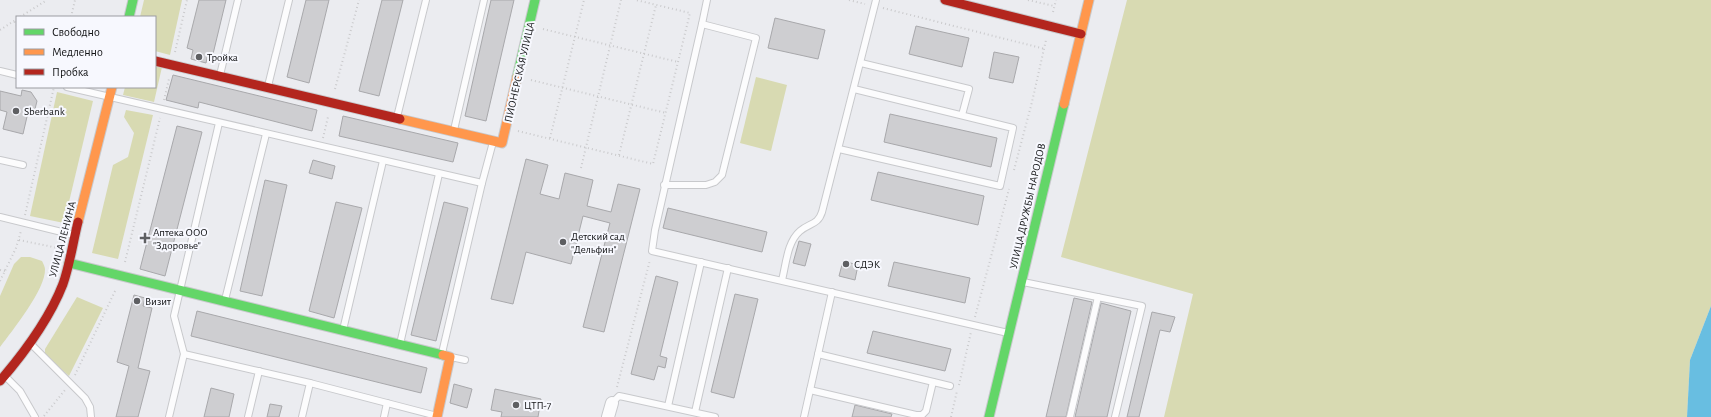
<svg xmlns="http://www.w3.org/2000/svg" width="1711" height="417" font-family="'Alegreya Sans',sans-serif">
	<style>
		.green { fill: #d8dab2 }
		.water { fill: #68bee1 }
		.building { fill: #ceced1; stroke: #a8a8ab }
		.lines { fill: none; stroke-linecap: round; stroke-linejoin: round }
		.lane-casing { stroke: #c8c9cc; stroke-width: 8 }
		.street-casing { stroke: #c8c9cc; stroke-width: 14 }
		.fast-casing { stroke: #c8c9cc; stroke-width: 11 }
		.slow-casing { stroke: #c8c9cc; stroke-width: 11 }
		.jam-casing { stroke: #c8c9cc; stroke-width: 11 }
		.path { stroke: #cacacc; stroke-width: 2; stroke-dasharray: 1 3; stroke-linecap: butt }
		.lane { stroke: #fcfcfd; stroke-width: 6 }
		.street { stroke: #fcfcfd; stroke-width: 12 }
		.fast { stroke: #63d668; stroke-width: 9 }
		.slow { stroke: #ff974d; stroke-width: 9 }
		.jam { stroke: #b3261e; stroke-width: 9 }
		.poi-dot { fill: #5e5f62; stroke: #f7f8fe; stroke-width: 1.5 }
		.labels { text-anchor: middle; stroke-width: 4; stroke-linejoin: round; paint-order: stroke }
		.poi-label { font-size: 11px; fill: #121315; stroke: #f7f8fe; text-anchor: start }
		.street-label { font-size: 11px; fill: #121315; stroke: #f7f8fe }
	</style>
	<rect width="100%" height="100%" fill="#ebecf0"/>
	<g class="green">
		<polygon points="144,0 182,0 170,55 155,51 155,17 140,17"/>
		<polygon points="1127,0 1711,0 1711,306 1690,360 1687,417 1164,417 1193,294 1061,257"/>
		<polygon points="155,65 162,67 154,102 123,95 125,87 155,87"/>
		<polygon points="756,77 787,85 771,151 740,143"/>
		<polygon points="57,92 93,101 64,223 30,216"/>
		<polygon points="126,110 153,115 118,259 92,253 113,165 128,157 134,133 124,117"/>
		<path d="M21 257H30L42 261C43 263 45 267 45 269 46 289 12 331 0 347V296L14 264Z"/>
		<polygon points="77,297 103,308 69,376 45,355 45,349"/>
	</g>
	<polygon class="water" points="1711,306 1711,417 1687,417 1690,360"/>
	<g class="building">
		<polygon points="199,0 226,0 213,54 208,53 206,63 191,59 193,50 187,48"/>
		<polygon points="306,0 329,0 309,83 287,77"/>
		<polygon points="382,0 403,0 379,96 359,91"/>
		<polygon points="491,0 514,0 486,121 465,116"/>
		<polygon points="775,18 825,30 818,59 768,48"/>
		<polygon points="916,26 969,38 962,67 909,54"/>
		<polygon points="994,52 1019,57 1013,83 989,78"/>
		<polygon points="173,75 317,110 312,131 199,102 198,108 166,100"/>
		<polygon points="22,90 31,92 37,101 35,109 29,108 23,134 3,129 7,112 0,110 0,91 21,96"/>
		<polygon points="890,114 997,138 991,167 884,142"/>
		<polygon points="343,116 458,143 453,162 339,136"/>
		<polygon points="177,126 202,132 165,276 140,269"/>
		<polygon points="526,159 548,165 540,194 559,199 565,173 593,180 587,206 611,212 618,184 640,189 604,332 583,327 610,223 583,216 571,264 526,252 513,304 491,299"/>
		<polygon points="313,160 335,166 332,179 309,173"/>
		<polygon points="878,172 984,196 978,225 871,200"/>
		<polygon points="265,180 287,185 262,296 240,291"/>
		<polygon points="336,202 362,208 334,318 309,311"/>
		<polygon points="444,202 468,208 436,341 411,335"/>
		<polygon points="668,208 767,232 762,252 663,228"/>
		<polygon points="799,241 811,244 805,266 793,263"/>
		<polygon points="843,261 858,265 855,280 839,276"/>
		<polygon points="894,262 970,278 965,303 888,286"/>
		<polygon points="656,276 678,282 660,356 667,358 665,368 658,366 654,380 631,374"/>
		<polygon points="735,294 758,299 734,398 711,392"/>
		<polygon points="134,295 145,298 143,306 152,308 138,368 150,371 138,417 116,417 129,366 117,362"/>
		<polygon points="1074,298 1092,302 1066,417 1046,417"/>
		<polygon points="1101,303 1131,311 1107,417 1075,417"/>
		<polygon points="197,311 427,368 421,393 191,336"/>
		<polygon points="1152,312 1175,317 1170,332 1160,330 1139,417 1127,417"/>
		<polygon points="873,331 951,349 945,371 867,353"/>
		<polygon points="454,384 472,389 467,408 450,403"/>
		<polygon points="211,388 234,394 229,417 204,417"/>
		<polygon points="495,389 541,399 538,417 501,417 502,412 491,410"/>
		<polygon points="270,404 282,406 279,417 267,417"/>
		<polygon points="855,405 892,414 891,417 852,417"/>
	</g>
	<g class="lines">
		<g class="lane-casing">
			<g id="lane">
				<polyline points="702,24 655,230 652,251 1008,333"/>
				<polyline points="861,63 969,89 962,115"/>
				<polyline points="0,71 17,75"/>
				<polyline points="220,75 238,0"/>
				<polyline points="268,86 289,0"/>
				<polyline points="67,87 482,183 493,142"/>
				<polyline points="397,117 426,0"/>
				<polyline points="454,130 484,0"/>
				<polyline points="839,149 1000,186 1013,128 854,89"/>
				<polyline points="0,160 23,165"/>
				<polyline points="664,185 706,185 715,182 722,175 756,38 702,24 707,0"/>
				<polyline points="0,217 74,235"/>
				<path d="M782 280C786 265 787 242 800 231 809 223 818 225 822 212L876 0"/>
				<polyline points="1023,282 1142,306 1115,417"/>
				<polyline points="225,300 266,134"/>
				<polyline points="343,330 383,161"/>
				<polyline points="31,344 85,398 90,407 91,417"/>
				<polyline points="400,344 439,174"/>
				<polyline points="442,353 482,183"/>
				<polyline points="184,354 310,383 437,416"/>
				<polyline points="818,354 950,386"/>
				<polyline points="451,357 465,360"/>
				<polyline points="6,377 20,391 35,417"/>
				<polyline points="810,390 916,415 922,415 926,411 933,382"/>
				<polyline points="612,403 619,396 624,397 715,417"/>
				<polyline points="668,406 701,262"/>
				<polyline points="695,412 728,268"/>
				<polyline points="169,417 184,354 174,316 219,123"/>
				<polyline points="248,417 259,371"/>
				<polyline points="302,417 310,383"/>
				<polyline points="384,417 387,403"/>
				<polyline points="804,417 832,292"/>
				<polyline points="1070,417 1098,297"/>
			</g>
		</g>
		<g class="street-casing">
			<polyline id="street" points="608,417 612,403"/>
		</g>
		<g class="fast-casing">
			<g id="fast">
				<polyline points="129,17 133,0"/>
				<polyline points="517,77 535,0"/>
				<polyline points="69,263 443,355"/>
				<polyline points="989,417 1064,104"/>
			</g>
		</g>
		<g class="slow-casing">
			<g id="slow">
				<polyline points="1064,104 1089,0"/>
				<polyline points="400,119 502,143 517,77"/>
				<polyline points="78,222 112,87"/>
				<polyline points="437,417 450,357 443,355"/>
			</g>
		</g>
		<g class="jam-casing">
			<g id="jam">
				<polyline points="945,0 1081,34"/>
				<polyline points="155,61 400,119"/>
				<path d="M0 381C25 352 49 320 63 284 70 264 73 242 78 222"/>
			</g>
		</g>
		<g class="path">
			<polyline points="849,0 865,4"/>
			<polyline points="1028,0 1054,6"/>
			<polyline points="883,8 1045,49"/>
			<polyline points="1053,12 1056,0"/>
			<polyline points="20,17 47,0"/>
			<polyline points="71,17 75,0"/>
			<polyline points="17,22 14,21 17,26"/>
			<polyline points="543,29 678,62"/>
			<polyline points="0,30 17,19"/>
			<polyline points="175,52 187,0"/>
			<polyline points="531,80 666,113"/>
			<polyline points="335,89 359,0"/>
			<polyline points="164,100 169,79"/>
			<polyline points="518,131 653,164 690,13 636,0"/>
			<polyline points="323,138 328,117"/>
			<polyline points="550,138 584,0"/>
			<polyline points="619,155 656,5"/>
			<polyline points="581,168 621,0"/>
			<polyline points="1014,170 1032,102 1046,40"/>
			<polyline points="25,215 54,87"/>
			<polyline points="19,240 58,248"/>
			<polyline points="125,262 160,118"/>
			<polyline points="0,270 5,271"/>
			<polyline points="0,281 16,248 21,231"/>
			<polyline points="975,317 1009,189"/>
			<polyline points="75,375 116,289"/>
			<polyline points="959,385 971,332"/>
			<polyline points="617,387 650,260"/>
			<polyline points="44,416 65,390"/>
			<polyline points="951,417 957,391"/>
		</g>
		<use href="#lane" class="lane"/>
		<use href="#street" class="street"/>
		<use href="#fast" class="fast"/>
		<use href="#slow" class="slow"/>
		<use href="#jam" class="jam"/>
	</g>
	<g class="poi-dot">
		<circle cx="199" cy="57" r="4"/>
		<circle cx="16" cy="111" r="4"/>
		<path d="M143 232h4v4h4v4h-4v4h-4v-4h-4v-4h4z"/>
		<circle cx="563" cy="242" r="4"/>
		<circle cx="846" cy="264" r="4"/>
		<circle cx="137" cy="301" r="4"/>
		<circle cx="516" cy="405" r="4"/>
	</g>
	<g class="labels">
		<g class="poi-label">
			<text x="207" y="61">Тройка</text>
			<text x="24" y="115">Sberbank</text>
			<text x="153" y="236">Аптека ООО<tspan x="153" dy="13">"Здоровье"</tspan></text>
			<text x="571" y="240">Детский сад<tspan x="571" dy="13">"Дельфин"</tspan></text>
			<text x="854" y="268">СДЭК</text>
			<text x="145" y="305">Визит</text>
			<text x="524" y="409">ЦТП-7</text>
		</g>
		<g class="street-label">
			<text transform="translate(519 72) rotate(-77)" y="4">ПИОНЕРСКАЯ УЛИЦА</text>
			<text transform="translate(1027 206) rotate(-77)" y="4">УЛИЦА ДРУЖБЫ НАРОДОВ</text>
			<text transform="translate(62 239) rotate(-75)" y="4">УЛИЦА ЛЕНИНА</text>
		</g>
	</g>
	<rect x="16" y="16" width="140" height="72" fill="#f7f8fe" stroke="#9b9ca1"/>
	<rect x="24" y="29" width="20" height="6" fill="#63d668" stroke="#9b9ca1"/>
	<text x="52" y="36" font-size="12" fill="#121315">Свободно</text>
	<rect x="24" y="49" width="20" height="6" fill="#ff974d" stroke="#9b9ca1"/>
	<text x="52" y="56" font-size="12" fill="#121315">Медленно</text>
	<rect x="24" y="69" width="20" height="6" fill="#b3261e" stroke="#9b9ca1"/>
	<text x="52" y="76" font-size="12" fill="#121315">Пробка</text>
</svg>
